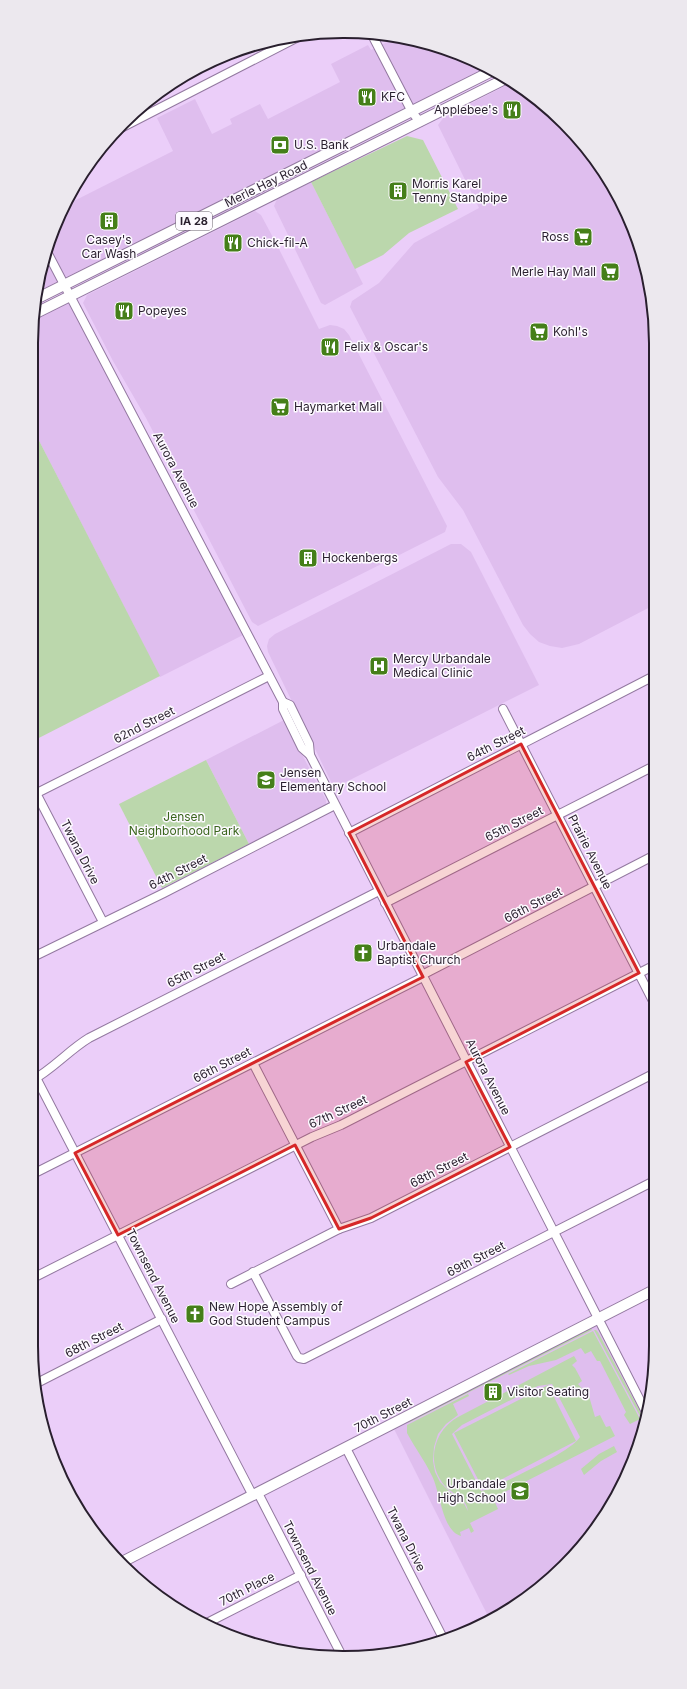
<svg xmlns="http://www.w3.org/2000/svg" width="687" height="1689" font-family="Inter,sans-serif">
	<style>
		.built { fill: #dfbeee }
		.green { fill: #bbd7ac; fill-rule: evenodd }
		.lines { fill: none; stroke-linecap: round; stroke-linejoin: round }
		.minor-casing { stroke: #9379a0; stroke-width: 10 }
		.major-casing { stroke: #9379a0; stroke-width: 12 }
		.minor { stroke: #fff; stroke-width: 8 }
		.major { stroke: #fff; stroke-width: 10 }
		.marked { fill: #d62828; fill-opacity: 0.2; stroke: #d62828; stroke-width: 3; stroke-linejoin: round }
		.labels { text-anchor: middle; stroke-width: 3; stroke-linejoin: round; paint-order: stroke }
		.shield { fill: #fdfaff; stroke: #69616d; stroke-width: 1 }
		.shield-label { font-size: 11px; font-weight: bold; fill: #291f2e }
		.poi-label { font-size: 12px; fill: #291f2e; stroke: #fdfaff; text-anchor: start }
		.street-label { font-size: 12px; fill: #291f2e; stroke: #fdfaff }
		.park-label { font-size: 12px; fill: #3a651d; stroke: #fdfaff }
		.rim { fill: none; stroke: #291f2e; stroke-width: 2 }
	</style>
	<rect width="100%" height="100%" fill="#ebcef9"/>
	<g class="built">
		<polygon points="397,37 444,48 492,71 38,298 48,243 64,206 173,151 157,118 195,99 212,134 232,124 230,119 260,104 268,119 340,82 331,64 368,45 371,50"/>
		<polygon points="513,82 579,138 632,224 653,302 654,605 579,644 562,648 550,646 539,642 530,634 523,625 463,510 438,477 350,307 352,301 379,283 414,243 479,208 438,125 444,117"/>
		<polygon points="311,182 363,284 325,305 321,303 274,206 277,199"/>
		<polygon points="255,211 261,215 276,243 319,329 330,325 337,326 344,329 349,335 447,526 445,532 258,626 252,622 146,418 113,361 83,303 87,295"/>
		<polygon points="71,296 247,633 160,677 31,425 31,344 36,313"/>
		<polygon points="451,544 461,544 471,552 539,685 334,788 268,652 267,646 269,639 275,634"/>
		<polygon points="284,720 326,800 326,804 324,807 249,844 206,760"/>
		<polygon points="598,1319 645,1410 639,1446 591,1536 517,1605 490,1620 392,1425"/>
	</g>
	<g class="green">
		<polygon points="407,136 423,140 458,209 409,233 383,255 355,269 311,182"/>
		<polygon points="31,425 160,676 31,742"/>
		<polygon points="206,760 249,844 162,888 119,804"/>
		<polygon points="591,1328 592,1330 408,1423 411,1419"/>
		<polygon points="594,1330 596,1330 598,1332 643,1417 641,1418"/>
		<polygon points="593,1331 640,1419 630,1424 624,1415 626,1412 600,1361 597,1361 591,1351 585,1354 581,1348 556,1360 529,1366 509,1375 508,1374"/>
		<path d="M574 1356 577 1361 572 1365 575 1368 582 1381 578 1384 589 1396 595 1417 600 1415 606 1427 610 1426 615 1436 493 1498 498 1509 470 1523 474 1531 471 1533 469 1528 460 1532 461 1536C442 1531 440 1491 432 1476 425 1461 415 1448 407 1433V1425L468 1394 469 1396 453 1404 458 1415 446 1424 438 1434 434 1447 433 1461 435 1472 440 1482 451 1493 461 1498 468 1511C466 1497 453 1495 444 1485 426 1463 433 1431 458 1417ZM552 1384 580 1437C571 1452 511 1478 493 1488L481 1491 452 1434 462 1425 538 1386Z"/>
		<polygon points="548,1385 576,1441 483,1489 454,1433"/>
		<polygon points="614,1446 617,1452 601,1461 584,1475 581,1469 599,1454"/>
	</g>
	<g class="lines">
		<g class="minor-casing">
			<g id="minor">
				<polyline points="371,33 412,112 420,122"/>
				<polyline points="117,130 302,35"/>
				<polyline points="46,250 283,702 283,709 302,748 310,755 645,1410"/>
				<polyline points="283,702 290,705 309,744 310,755"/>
				<polyline points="503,709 655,1005"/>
				<polyline points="36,793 103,922"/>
				<polyline points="31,796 269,676"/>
				<polyline points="349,833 654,676"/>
				<polyline points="385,903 654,766"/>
				<polyline points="31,958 164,893 335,805"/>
				<polyline points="422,975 655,855"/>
				<polyline points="253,1063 339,1229"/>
				<polyline points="31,1068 253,1496"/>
				<path d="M31 1081C52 1070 69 1050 89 1038L379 891"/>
				<polyline points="31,1175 423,977"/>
				<polyline points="253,1272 297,1356 299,1358 304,1359 656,1180"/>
				<polyline points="31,1279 312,1137 341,1125 655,965"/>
				<polyline points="231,1284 339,1229 371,1218 655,1073"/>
				<polyline points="37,1383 162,1319"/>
				<polyline points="346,1448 444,1640"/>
				<polyline points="258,1493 341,1654"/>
				<polyline points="205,1624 301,1575"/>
			</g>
		</g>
		<g class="major-casing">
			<g id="major">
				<polyline points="38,298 492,71"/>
				<polyline points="36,313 507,78"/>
				<polyline points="122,1562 656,1289"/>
			</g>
		</g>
		<use href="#minor" class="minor"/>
		<use href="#major" class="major"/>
	</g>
	<path class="marked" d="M521 744 639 973 466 1062 510 1147 371 1218 339 1229 295 1145 118 1235 75 1153 423 977 349 833Z"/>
	<defs>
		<g id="restaurant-square" transform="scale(1)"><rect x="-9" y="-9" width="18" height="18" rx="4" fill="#457f19" stroke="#fdfaff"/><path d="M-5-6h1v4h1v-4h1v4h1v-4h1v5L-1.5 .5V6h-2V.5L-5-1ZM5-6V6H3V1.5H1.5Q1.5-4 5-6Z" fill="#fff"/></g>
		<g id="bank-square" transform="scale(1)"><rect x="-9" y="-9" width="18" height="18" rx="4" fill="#457f19" stroke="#fdfaff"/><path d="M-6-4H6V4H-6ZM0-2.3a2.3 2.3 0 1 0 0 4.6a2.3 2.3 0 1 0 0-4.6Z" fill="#fff"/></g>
		<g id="building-square" transform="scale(1)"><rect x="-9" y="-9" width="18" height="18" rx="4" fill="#457f19" stroke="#fdfaff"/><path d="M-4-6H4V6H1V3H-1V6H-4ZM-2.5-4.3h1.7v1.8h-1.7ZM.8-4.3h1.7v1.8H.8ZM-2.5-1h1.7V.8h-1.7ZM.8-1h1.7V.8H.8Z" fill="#fff"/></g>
		<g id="supermarket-square" transform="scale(1)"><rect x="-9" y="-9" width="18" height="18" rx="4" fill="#457f19" stroke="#fdfaff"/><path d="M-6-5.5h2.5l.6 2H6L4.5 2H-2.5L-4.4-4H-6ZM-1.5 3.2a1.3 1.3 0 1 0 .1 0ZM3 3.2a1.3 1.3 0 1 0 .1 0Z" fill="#fff"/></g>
		<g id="hospital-square" transform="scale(1)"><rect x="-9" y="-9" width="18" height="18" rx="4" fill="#457f19" stroke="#fdfaff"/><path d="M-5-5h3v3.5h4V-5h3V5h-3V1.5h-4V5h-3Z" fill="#fff"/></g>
		<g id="school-square" transform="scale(1)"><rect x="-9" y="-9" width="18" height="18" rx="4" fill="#457f19" stroke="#fdfaff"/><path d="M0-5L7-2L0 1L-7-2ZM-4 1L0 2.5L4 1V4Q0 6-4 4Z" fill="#fff"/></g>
		<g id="church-square" transform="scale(1)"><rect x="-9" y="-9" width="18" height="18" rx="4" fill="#457f19" stroke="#fdfaff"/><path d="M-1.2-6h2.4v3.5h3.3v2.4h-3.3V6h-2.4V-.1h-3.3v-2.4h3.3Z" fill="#fff"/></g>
	</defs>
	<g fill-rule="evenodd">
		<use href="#restaurant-square" x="367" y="97"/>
		<use href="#restaurant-square" x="512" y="110"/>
		<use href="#bank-square" x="280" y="145"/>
		<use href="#building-square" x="398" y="191"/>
		<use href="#building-square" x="109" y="221"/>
		<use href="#supermarket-square" x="583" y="237"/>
		<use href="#restaurant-square" x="233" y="243"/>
		<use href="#supermarket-square" x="610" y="272"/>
		<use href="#restaurant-square" x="124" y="311"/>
		<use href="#supermarket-square" x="539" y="332"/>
		<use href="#restaurant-square" x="330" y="347"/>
		<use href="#supermarket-square" x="280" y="407"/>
		<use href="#building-square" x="308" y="558"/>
		<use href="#hospital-square" x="379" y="666"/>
		<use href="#school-square" x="266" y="780"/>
		<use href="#church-square" x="363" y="953"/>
		<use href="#church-square" x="195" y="1314"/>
		<use href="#building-square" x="493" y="1392"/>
		<use href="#school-square" x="520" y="1491"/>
	</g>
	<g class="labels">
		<rect class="shield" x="176" y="212" width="36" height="18" rx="3"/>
		<g class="shield-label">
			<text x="194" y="225">IA 28</text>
		</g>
		<g class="poi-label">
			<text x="381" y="101">KFC</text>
			<text x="498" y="114" text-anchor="end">Applebee's</text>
			<text x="294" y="149">U.S. Bank</text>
			<text x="412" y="188">Morris Karel<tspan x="412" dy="14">Tenny Standpipe</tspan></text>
			<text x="569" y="241" text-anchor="end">Ross</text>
			<text x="109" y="244" text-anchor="middle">Casey's<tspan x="109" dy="14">Car Wash</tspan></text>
			<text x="247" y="247">Chick-fil-A</text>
			<text x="596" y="276" text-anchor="end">Merle Hay Mall</text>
			<text x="138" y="315">Popeyes</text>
			<text x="553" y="336">Kohl's</text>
			<text x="344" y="351">Felix &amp; Oscar's</text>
			<text x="294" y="411">Haymarket Mall</text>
			<text x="322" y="562">Hockenbergs</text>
			<text x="393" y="663">Mercy Urbandale<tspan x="393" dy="14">Medical Clinic</tspan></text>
			<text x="280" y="777">Jensen<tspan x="280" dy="14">Elementary School</tspan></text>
			<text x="377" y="950">Urbandale<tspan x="377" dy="14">Baptist Church</tspan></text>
			<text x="209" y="1311">New Hope Assembly of<tspan x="209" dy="14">God Student Campus</tspan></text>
			<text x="507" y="1396">Visitor Seating</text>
			<text x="506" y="1488" text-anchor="end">Urbandale<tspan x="506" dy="14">High School</tspan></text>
		</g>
		<g class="street-label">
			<text transform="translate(266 184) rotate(-26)" y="4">Merle Hay Road</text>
			<text transform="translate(176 470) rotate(62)" y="4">Aurora Avenue</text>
			<text transform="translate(144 725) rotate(-27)" y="4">62nd Street</text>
			<text transform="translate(496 744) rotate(-27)" y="4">64th Street</text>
			<text transform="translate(514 824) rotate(-27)" y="4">65th Street</text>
			<text transform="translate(80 852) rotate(63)" y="4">Twana Drive</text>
			<text transform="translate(590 852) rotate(63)" y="4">Prairie Avenue</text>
			<text transform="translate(178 872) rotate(-27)" y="4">64th Street</text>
			<text transform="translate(533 905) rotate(-27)" y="4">66th Street</text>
			<text transform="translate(196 970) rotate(-27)" y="4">65th Street</text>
			<text transform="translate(222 1065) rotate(-27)" y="4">66th Street</text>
			<text transform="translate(488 1077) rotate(63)" y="4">Aurora Avenue</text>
			<text transform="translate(338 1112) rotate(-25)" y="4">67th Street</text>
			<text transform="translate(439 1170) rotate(-27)" y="4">68th Street</text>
			<text transform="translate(476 1259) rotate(-27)" y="4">69th Street</text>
			<text transform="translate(153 1276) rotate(63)" y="4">Townsend Avenue</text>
			<text transform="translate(94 1340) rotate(-27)" y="4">68th Street</text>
			<text transform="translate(383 1415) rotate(-27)" y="4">70th Street</text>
			<text transform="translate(406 1539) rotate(63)" y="4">Twana Drive</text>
			<text transform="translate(310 1568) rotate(63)" y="4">Townsend Avenue</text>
			<text transform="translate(247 1589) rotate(-27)" y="4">70th Place</text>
		</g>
		<g class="park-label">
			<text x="184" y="821">Jensen<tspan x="184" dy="14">Neighborhood Park</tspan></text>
		</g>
	</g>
	<path d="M0 0H687V1689H0ZM343 38H344A305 305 0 0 1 649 343V1346A305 305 0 0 1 344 1651H343A305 305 0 0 1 38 1346V343A305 305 0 0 1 343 38Z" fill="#ece8ee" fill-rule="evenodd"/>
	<path class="rim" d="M343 38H344A305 305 0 0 1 649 343V1346A305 305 0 0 1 344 1651H343A305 305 0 0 1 38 1346V343A305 305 0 0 1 343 38Z"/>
</svg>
